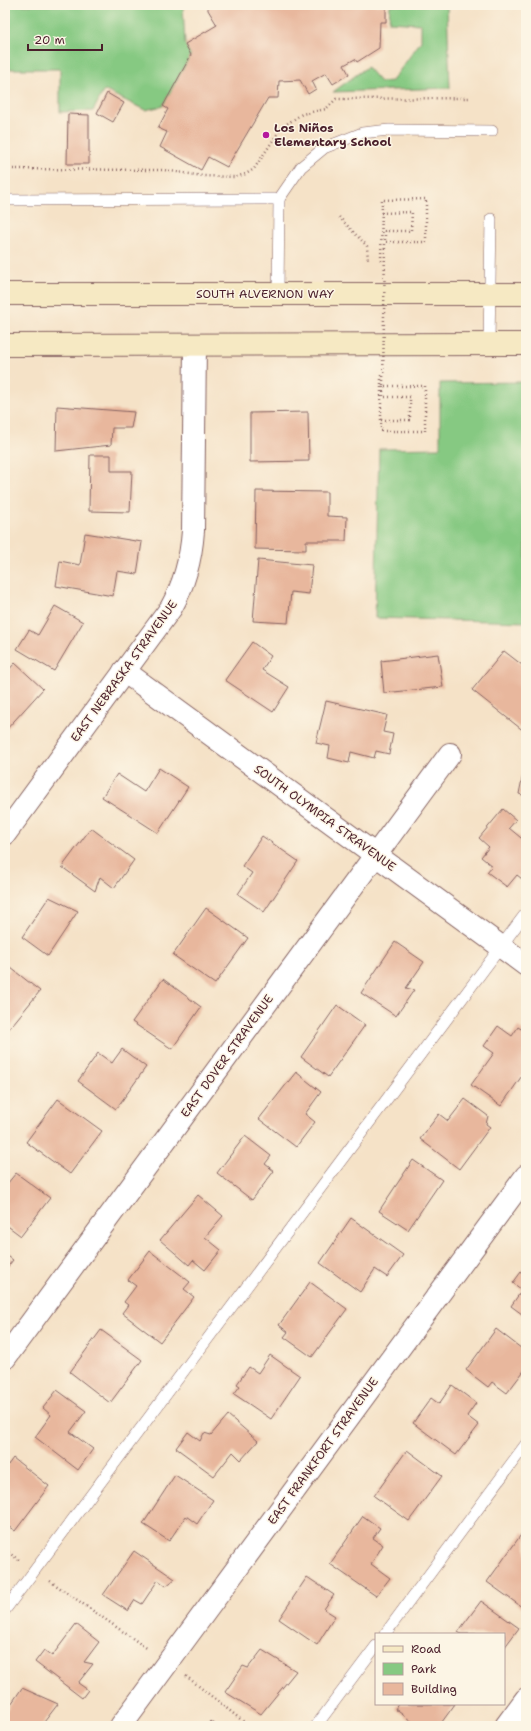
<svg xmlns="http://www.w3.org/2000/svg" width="531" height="1731" font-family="'Shantell Sans',sans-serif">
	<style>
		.green { fill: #86c982; stroke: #687456 }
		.building { fill: #e8b79d }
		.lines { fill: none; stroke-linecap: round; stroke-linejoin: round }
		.lane-casing { stroke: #866362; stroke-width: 12 }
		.street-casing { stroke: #866362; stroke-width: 24 }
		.secondary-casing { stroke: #866362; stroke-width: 24 }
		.path { stroke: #866362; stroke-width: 2.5; stroke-dasharray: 1 3; stroke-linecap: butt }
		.lane { stroke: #fff; stroke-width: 11 }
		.street { stroke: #fff; stroke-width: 22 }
		.secondary { stroke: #f6e9c3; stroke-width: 22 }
		.path-bridge { stroke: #866362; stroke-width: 2.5; stroke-dasharray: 1 3; stroke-linecap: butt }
		.poi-dot { fill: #b5179e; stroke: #fcf5e5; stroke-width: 1.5 }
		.labels { text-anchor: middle; stroke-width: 3; stroke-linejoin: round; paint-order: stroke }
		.poi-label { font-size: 12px; font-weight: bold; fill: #4a1f2b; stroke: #fcf5e5; text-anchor: start }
		.street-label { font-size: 12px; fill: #4a1f2b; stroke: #fcf5e5 }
	</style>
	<rect width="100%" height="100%" fill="#fcf5e5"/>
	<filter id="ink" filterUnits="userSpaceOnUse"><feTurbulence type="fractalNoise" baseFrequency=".025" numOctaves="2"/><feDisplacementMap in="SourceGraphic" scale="8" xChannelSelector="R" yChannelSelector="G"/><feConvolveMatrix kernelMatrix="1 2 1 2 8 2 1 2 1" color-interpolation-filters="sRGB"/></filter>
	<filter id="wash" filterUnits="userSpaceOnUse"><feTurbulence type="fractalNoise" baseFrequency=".012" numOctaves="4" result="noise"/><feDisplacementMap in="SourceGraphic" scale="16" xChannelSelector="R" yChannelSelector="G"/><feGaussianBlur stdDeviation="0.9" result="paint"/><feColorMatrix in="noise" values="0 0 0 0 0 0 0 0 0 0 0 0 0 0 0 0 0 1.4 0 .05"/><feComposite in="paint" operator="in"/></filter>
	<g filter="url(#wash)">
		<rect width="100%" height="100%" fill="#f5e2c7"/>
		<g class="green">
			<polygon points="5,5 183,5 185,44 191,55 163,106 145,110 104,90 93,111 60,112 60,69 5,69"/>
			<polygon points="390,5 447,5 450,88 333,92 367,67 380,82 392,81 421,41 421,24 389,22"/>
			<polygon points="526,382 526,622 375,618 379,449 440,448 440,383"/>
		</g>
		<g id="blocks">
			<g class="building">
				<polygon points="208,5 386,5 386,22 380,22 379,48 357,62 355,59 344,65 349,74 333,84 326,73 312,81 316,89 308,94 300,80 279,81 278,98 268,98 227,167 208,157 201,170 160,147 167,132 158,128 168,109 163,106 191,55 185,44 217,25 208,10"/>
				<polygon points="107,93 124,103 113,122 97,113"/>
				<polygon points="68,114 89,115 89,164 67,164"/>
				<polygon points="57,406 134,412 131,428 112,428 111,445 56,451"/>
				<polygon points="308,412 309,461 250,462 250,413"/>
				<polygon points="90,455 111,455 111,471 132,471 130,512 89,511"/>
				<polygon points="256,491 327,492 327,516 347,517 346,541 306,541 306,550 255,549"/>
				<polygon points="85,533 142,542 137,574 117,571 113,596 56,586 60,561 80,565"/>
				<polygon points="258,560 312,565 309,594 291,592 288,623 253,621"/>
				<polygon points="55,606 83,622 54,671 17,649 29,630 38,635"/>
				<polygon points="252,642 271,656 262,670 289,687 273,712 225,680"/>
				<polygon points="504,651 526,668 525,732 472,690"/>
				<polygon points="438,654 443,687 384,693 381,661"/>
				<polygon points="15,663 43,689 5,731 5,674"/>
				<polygon points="326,701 387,715 383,732 393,734 389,754 376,751 374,758 351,752 349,763 328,758 330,746 316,743"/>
				<polygon points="525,764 526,764 526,796 519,794"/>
				<polygon points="159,768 188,787 158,833 102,797 117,774 144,792"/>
				<polygon points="503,809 516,820 509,828 526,842 526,882 517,875 507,887 487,872 492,866 481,857 489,847 479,838"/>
				<polygon points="91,828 134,860 114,888 100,877 95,891 62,867"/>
				<polygon points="262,836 298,861 264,912 238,894 252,873 242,866"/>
				<polygon points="49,897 78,911 48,956 22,937"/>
				<polygon points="206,908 248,938 215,984 173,955"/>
				<polygon points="395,942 424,962 406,988 414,990 396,1016 361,993"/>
				<polygon points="11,968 40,991 8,1030 5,1028 5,976"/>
				<polygon points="163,979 201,1007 172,1049 132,1022"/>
				<polygon points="337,1005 365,1025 328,1077 301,1057"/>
				<polygon points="498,1026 512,1036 518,1027 526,1032 526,1070 501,1106 471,1085 494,1053 484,1046"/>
				<polygon points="122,1049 146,1067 116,1109 78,1081 98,1053 112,1063"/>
				<polygon points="296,1072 321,1092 305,1114 315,1122 296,1147 259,1119"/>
				<polygon points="58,1099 102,1131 70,1174 26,1142"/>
				<polygon points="465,1099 488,1116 486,1124 490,1127 459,1169 420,1139 439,1114 448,1121"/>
				<polygon points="245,1136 271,1156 265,1164 274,1171 252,1200 217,1173"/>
				<polygon points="413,1160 442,1180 408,1230 379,1211"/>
				<polygon points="16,1173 50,1198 21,1236 5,1224 5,1182 7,1184"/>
				<polygon points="198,1195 223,1216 205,1237 221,1250 205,1270 193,1260 189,1265 160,1240"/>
				<polygon points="351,1218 403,1255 387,1277 375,1269 360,1292 320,1263"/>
				<polygon points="150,1251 190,1282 184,1289 194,1297 160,1342 122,1313 128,1305 124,1302 136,1286 128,1280"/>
				<polygon points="5,1254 13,1260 5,1270"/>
				<polygon points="526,1265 526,1317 511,1306 522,1290 513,1283"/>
				<polygon points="310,1282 347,1309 312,1357 284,1337 288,1332 279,1325"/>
				<polygon points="496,1329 526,1352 526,1368 507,1393 492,1382 488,1387 466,1370"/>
				<polygon points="101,1330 142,1360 110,1403 70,1372"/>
				<polygon points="270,1355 300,1376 271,1419 234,1394 240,1386 237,1384 249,1367 258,1373"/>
				<polygon points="452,1385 476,1403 467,1416 479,1425 456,1455 413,1423 431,1398 439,1404"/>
				<polygon points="57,1390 86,1411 70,1432 93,1449 78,1470 35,1437 51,1415 43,1408"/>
				<polygon points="228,1415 258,1441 241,1460 233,1452 214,1476 176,1448 188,1432 200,1441 204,1433 211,1435"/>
				<polygon points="407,1450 442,1476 409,1521 374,1496"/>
				<polygon points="13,1458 49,1486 15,1531 5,1524 5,1469"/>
				<polygon points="175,1475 213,1500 197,1524 186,1516 169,1541 143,1524"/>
				<polygon points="363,1516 380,1528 373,1538 383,1545 371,1564 390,1578 376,1596 330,1564"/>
				<polygon points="523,1532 526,1534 526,1610 487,1582"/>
				<polygon points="134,1551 175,1579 166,1586 158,1580 142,1604 135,1600 128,1611 103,1595"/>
				<polygon points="307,1577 334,1595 324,1609 335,1616 317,1645 279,1619"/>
				<polygon points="481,1601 519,1628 504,1648 504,1634 461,1634 458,1632"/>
				<polygon points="76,1624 99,1642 84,1662 93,1664 78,1683 88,1690 82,1698 35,1662 44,1650 52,1656"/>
				<polygon points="262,1650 296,1671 261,1714 225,1692 243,1666 248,1668"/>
				<polygon points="22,1688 58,1704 41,1726 5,1726 5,1713"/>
				<polygon points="398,1704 455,1704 439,1726 418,1726 395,1709"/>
				<polygon points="211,1721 217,1726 208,1726"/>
			</g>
		</g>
	</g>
	<g filter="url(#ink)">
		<use href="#blocks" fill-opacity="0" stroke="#866362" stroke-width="1"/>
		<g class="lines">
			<g class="lane-casing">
				<g id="lane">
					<polyline points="279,199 301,167 324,148 362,133 389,130 492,131"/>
					<polyline points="5,200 279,199 278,294"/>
					<polyline points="489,344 491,219"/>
					<polyline points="5,1610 526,913"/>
					<polyline points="385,1634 526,1444"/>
					<polyline points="316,1726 376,1646"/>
				</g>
			</g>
			<g class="street-casing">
				<g id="street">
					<polyline points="124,671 526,965"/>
					<path d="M5 834 171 608C185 583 191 559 193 531L195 345"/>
					<polyline points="5,1358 450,754"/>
					<polyline points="121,1726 526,1176"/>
					<polyline points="506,1726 526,1699"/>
				</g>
			</g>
			<g class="secondary-casing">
				<g id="secondary">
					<polyline points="5,294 526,294"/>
					<polyline points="5,345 526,344"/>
				</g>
			</g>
			<g class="path">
				<polyline points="5,169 164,170 203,176 235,177 246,174 254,169 282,127 302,114 326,109 336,99 470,98"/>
				<polyline points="381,213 412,212 411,231 385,231 385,242"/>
				<polyline points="339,217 367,246 368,261"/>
				<polyline points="381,261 382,200"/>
				<polyline points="381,375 381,431"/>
				<polyline points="381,420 410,420 410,397 383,397 383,386"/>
				<polyline points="5,1550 19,1560"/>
				<polyline points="50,1581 148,1649"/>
				<polyline points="186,1676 249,1726"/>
			</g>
			<use href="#lane" class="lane"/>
			<use href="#street" class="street"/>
			<use href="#secondary" class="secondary"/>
			<polyline class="path-bridge" points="381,431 425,431 425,386 383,386 385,242 426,242 426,199 382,200"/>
		</g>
	</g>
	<circle class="poi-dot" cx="266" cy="135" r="4"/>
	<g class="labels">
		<g class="poi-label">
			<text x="274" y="132">Los Niños<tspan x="274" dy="14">Elementary School</tspan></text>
		</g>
		<g class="street-label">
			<text x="265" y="298">SOUTH ALVERNON WAY</text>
			<text transform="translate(124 671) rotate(-54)" y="4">EAST NEBRASKA STRAVENUE</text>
			<text transform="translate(325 818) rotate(36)" y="4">SOUTH OLYMPIA STRAVENUE</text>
			<text transform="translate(227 1056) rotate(-54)" y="4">EAST DOVER STRAVENUE</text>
			<text transform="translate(323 1451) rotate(-54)" y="4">EAST FRANKFORT STRAVENUE</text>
		</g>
	</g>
	<rect width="531" height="1731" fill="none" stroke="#fcf5e5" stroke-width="20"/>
	<rect x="375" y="1633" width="130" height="72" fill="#fcf5e5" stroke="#b59f9b"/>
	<rect x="383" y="1646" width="20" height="6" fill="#f6e9c3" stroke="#b59f9b"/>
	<text x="411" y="1653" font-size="12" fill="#4a1f2b">Road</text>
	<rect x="383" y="1663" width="20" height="12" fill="#86c982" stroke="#b59f9b"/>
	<text x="411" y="1673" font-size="12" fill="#4a1f2b">Park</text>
	<rect x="383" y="1683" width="20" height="12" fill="#e8b79d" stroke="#b59f9b"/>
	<text x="411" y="1693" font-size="12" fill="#4a1f2b">Building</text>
	<path d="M28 44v6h74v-6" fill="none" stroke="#4a1f2b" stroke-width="2"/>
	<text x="34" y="44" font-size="12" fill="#4a1f2b" stroke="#fcf5e5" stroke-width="3" paint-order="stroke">20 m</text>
</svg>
